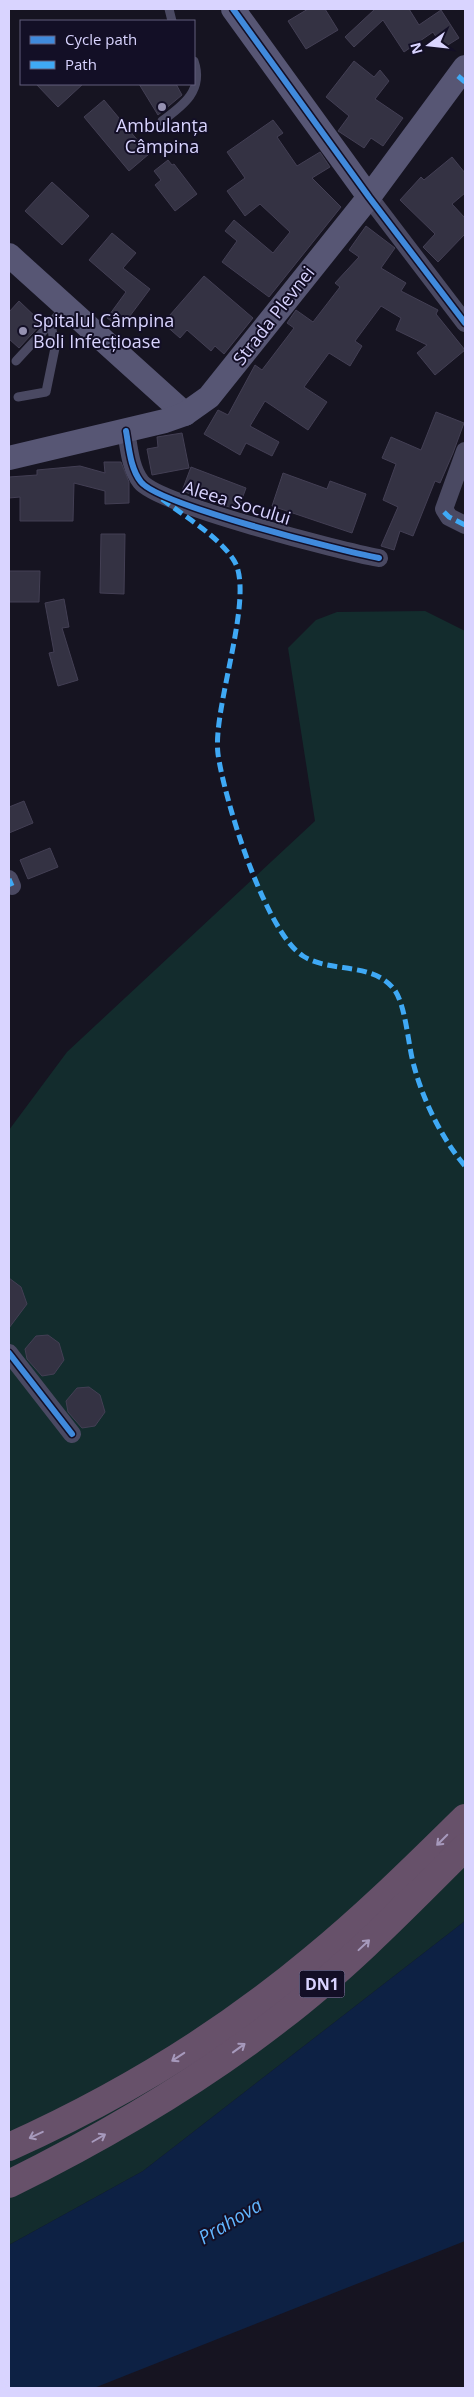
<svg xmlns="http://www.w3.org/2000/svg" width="474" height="2397" font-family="'Open Sans',sans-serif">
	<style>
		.green { fill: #132c2d }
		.water { fill: #0d2144 }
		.building { fill: #343243; stroke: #433f54 }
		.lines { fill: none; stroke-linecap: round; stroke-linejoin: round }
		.lane { stroke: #4a4962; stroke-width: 9 }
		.street { stroke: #4a4962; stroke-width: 18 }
		.secondary { stroke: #575674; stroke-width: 24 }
		.highway { stroke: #67516a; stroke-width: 28 }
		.quiet { stroke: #3fa9f5; stroke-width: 5; stroke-dasharray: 10 5; stroke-linecap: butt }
		.cycleway-casing { stroke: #130f26; stroke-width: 9 }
		.cycleway { stroke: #408adc; stroke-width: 6 }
		.oneway { stroke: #a699bc }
		.poi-dot { fill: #9591b1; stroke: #130f26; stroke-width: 2 }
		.labels { text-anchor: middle; stroke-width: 4; stroke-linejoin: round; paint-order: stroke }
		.shield { fill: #130f26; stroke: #9e99be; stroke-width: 1 }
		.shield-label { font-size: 16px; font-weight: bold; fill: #d9d4ff }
		.poi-label { font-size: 18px; fill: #d9d4ff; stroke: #130f26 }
		.street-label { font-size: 18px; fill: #d9d4ff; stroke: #130f26 }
		.water-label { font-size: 19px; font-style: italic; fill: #62b6ff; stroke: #130f26 }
	</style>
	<rect width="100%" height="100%" fill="#161421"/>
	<polygon class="green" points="425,611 465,631 465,1921 143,2171 9,2245 9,1130 67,1052 315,821 288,648 316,620 337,612"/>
	<polygon class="water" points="465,1921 465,2241 94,2388 9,2388 9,2245 143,2171"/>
	<g class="building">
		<polygon points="308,9 325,9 338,30 306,49 288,21"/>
		<polygon points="375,9 409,9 419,25 441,10 459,38 443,48 433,32 404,52 383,20 354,47 345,37"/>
		<polygon points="354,61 374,77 380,70 389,81 375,99 403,118 383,146 371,138 364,148 338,131 349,116 326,97"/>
		<polygon points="36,84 83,84 58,107"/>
		<polygon points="139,84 176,84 182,95 158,115"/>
		<polygon points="104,100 149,154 129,171 84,117"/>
		<polygon points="273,120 283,133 277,137 297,166 320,152 330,167 312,178 341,207 269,297 222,262 237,241 225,231 234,220 273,253 290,232 260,204 245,216 227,191 245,178 227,152"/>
		<polygon points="452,157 465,173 465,193 452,204 465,218 465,234 438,262 423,247 435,234 400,200 421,177 424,180"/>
		<polygon points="168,160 172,165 174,164 197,194 175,211 155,185 161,180 154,171"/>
		<polygon points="52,182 89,216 62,245 25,211"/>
		<polygon points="366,226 395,248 381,268 406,283 401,291 438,310 436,314 465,350 435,375 417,353 427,345 396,330 401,318 381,306 355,341 362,346 350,366 329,353 304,387 327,402 308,430 265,401 250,426 279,442 272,456 246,443 240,455 204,434 218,410 228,415 255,365 262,370 294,328 287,323 296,310 313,322 340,287 335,283 359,257 349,250"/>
		<polygon points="112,233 136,253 123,268 150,289 121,328 107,318 126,292 89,260"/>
		<polygon points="204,276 253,318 224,354 215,346 211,351 187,330 180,338 163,323"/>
		<polygon points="19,301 42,323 19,348 9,339 9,312"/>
		<polygon points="436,412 464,423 453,453 440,483 435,481 413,536 400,531 394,550 381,546 398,507 383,500 396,464 382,458 391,437 421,450"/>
		<polygon points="182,433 189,468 152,475 147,449 158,447 157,437"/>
		<polygon points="104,462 121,462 129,482 129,503 105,504 105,491 74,483 73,521 20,521 20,497 9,498 9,477 37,475 37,470 80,466 105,473"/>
		<polygon points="191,467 246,488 238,510 182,491"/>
		<polygon points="283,473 327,489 330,481 366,494 352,533 272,506"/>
		<polygon points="101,534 125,534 124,594 100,593"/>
		<polygon points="9,571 40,571 39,602 9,602"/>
		<polygon points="64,599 69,627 62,628 78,680 58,686 49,653 54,652 45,603"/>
		<polygon points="24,801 33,823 9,833 9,807"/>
		<polygon points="50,848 58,867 28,879 20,860"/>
		<polygon points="9,1278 21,1287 27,1304 9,1328"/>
		<polygon points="48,1335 59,1343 64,1360 54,1374 42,1376 27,1359 25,1349 36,1336"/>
		<polygon points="89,1387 100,1395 105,1412 95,1426 82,1428 68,1412 66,1401 77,1388"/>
	</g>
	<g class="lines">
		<g class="lane">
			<polyline points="169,9 172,21"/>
			<path d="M162 121C184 105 204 90 194 61"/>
			<polyline points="16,361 51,323"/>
			<polyline points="18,397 46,392 55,348 51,323 65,307"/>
		</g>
		<g class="street">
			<polyline points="369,197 465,323"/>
			<path d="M126 431C129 447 130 468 141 482 159 505 342 551 379 558"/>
			<polyline points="465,451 444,509 449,517 465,525"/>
			<polyline points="9,879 12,886"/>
			<polyline points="9,1353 72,1434"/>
		</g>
		<g class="secondary">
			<polyline points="233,9 369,197"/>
			<polyline points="9,255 185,414"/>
			<polyline points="9,458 165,421 185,414 209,397 369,197 465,67"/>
		</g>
		<g class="highway">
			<path d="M9 2147C118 2098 221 2036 313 1959 367 1915 416 1866 465 1818"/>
			<path d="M9 2184C104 2137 195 2084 279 2019 346 1968 406 1906 465 1847"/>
		</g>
		<g class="quiet">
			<polyline points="458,76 465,82"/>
			<path d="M162 499C184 516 218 536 233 559 257 592 212 707 218 754 224 798 265 932 303 956 330 973 371 962 393 988 406 1003 408 1046 414 1066 423 1100 442 1139 465 1166"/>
			<polyline points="444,512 449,517 465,525"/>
			<polyline points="9,879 12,886"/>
		</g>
		<g class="cycleway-casing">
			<g id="cycleway">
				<polyline points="233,9 369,197 465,323"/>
				<path d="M126 431C129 447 130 468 141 482 159 505 342 551 379 558"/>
				<polyline points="9,1353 72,1434"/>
			</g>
		</g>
		<use href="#cycleway" class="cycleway"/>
	</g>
	<defs><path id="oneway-shaft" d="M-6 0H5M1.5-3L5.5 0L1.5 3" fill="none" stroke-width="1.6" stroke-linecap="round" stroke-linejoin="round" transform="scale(1.25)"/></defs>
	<g class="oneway">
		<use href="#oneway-shaft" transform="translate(442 1840) rotate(135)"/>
		<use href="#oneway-shaft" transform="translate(364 1945) rotate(-43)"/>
		<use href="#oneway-shaft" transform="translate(239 2048) rotate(-36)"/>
		<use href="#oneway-shaft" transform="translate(178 2057) rotate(147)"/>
		<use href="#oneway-shaft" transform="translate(36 2135) rotate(155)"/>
		<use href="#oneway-shaft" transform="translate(99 2138) rotate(-30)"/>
	</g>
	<g class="poi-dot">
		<circle cx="162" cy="107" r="5"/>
		<circle cx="23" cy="331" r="5"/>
	</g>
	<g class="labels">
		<rect class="shield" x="299.5" y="1970.5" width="45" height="27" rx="4"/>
		<g class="shield-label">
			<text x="322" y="1990">DN1</text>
		</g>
		<g class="poi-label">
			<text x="162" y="132">Ambulanța<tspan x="162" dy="21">Câmpina</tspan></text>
			<text x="33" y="327" text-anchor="start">Spitalul Câmpina<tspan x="33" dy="21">Boli Infecțioase</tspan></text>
		</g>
		<g class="street-label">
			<text transform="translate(274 316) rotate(-52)" y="6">Strada Plevnei</text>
			<text transform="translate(237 503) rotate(17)" y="6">Aleea Socului</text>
		</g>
		<g class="water-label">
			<text transform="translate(230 2221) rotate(-31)" y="7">Prahova</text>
		</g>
	</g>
	<rect width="474" height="2397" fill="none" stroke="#d9d4ff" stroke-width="20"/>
	<rect x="20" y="20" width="175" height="65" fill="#130f26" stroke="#625e7d"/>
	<rect x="30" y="36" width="25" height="8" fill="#408adc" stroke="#625e7d"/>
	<text x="65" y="45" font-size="15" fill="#d9d4ff">Cycle path</text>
	<rect x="30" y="61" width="25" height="8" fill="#3fa9f5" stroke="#625e7d"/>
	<text x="65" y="70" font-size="15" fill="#d9d4ff">Path</text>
	<g transform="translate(429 45) rotate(255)" stroke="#130f26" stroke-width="4" paint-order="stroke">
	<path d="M0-4L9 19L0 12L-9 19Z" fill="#d9d4ff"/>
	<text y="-8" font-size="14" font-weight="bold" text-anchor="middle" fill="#d9d4ff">N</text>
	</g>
</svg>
